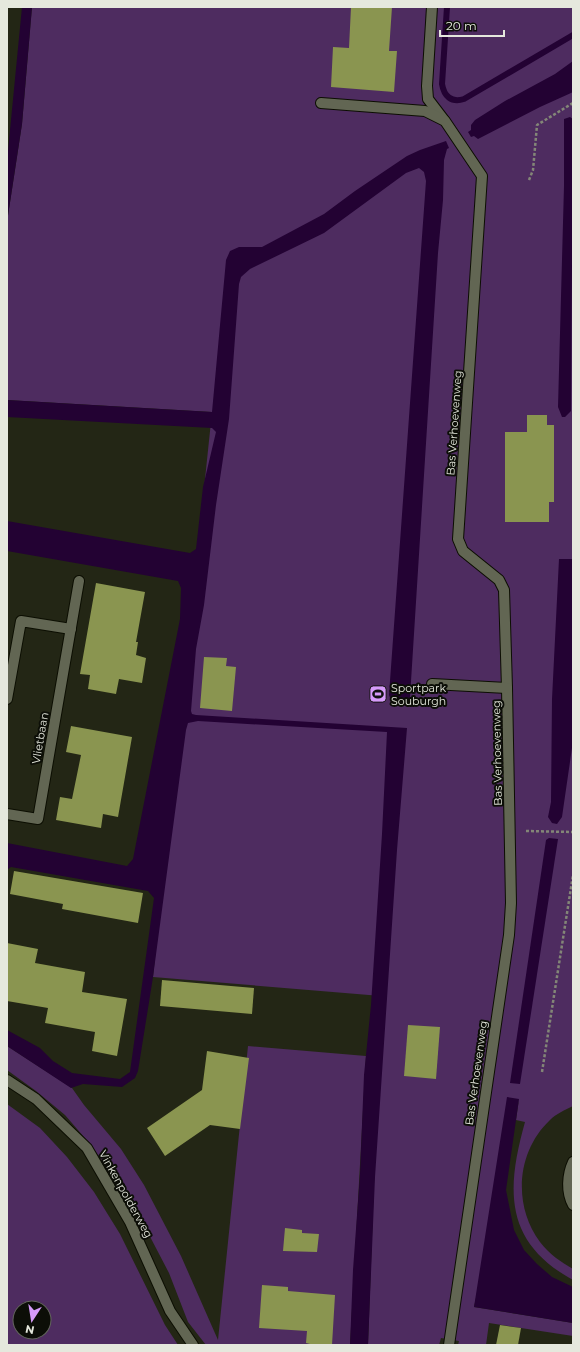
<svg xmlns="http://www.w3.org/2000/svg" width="580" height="1352" font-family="Montserrat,sans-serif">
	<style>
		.green { fill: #4e2c60; fill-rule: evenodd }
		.water { fill: #230233 }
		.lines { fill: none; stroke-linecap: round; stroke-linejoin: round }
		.stream { stroke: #230233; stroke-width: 6 }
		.building { fill: #8a9550 }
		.service-casing { stroke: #0c0e02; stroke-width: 12 }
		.minor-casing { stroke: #0c0e02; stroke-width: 12 }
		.tertiary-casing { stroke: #0c0e02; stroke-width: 12 }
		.path { stroke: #838677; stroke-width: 2.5; stroke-dasharray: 3 2; stroke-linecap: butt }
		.service { stroke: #626653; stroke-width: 10 }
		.minor { stroke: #626653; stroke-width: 10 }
		.tertiary { stroke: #626653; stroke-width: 10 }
		.labels { text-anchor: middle; stroke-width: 4; stroke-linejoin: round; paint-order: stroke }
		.street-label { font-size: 11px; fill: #e5e8dd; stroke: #0c0e07 }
		.poi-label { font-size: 11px; fill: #e5e8dd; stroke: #0c0e07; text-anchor: start }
	</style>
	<rect width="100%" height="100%" fill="#232615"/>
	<g class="green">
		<path d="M32 7H573V1106C565 1110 556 1114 550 1120 516 1152 513 1206 540 1242 549 1254 561 1262 573 1269V1280C504 1242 506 1190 525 1122L516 1120 519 1099 474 1307 573 1323V1336L489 1323 486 1345H458L459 1341 441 1338 439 1345H368L381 996 153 977 212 412 7 400V222L22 124Z"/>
		<polygon points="7,1046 72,1088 84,1105 121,1149 144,1185 181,1256 218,1340 248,1046 366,1056 350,1345 206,1345 188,1322 169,1273 145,1227 119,1184 90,1144 65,1115 36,1091 7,1070"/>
		<path d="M7 1104 40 1128 67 1157 94 1192 120 1234 165 1325 178 1345H7ZM20 1308H44V1332H20Z"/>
	</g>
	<g class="water">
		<polygon points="22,7 32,7 22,124 7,222 7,161"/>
		<polygon points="573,61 573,92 571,93 540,107 478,139 474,136 471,137 468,132 471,130 471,125 475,120 505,101 555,74"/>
		<polygon points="570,117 573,119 571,411 565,417 562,417 558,407 564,186 564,119"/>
		<path d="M446 141 449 148 447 149 444 160 443 200 438 253 410 697C404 704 397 703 390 698L389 695 426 181 424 172 419 168 406 173 324 233 250 269 241 277 239 284 229 419 216 505 204 605 196 649 191 711 192 714 196 715 407 728 397 850 375 1177 368 1345H350L353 1270 360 1174 364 1075 371 1005 382 834 387 732 198 721 188 723 186 730 153 977 138 1071 135 1078 122 1087 83 1084 71 1088 7 1046V1030L40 1048 53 1061 72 1073 120 1079 130 1072 154 898 148 891 11 867 8 869 7 877V843L127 866 133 859 180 619 181 588 178 581 7 551V521L190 553 196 549 203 487 216 432 212 428 7 417V400L212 412 226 260 230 251 239 247H262L324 214 355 191 407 156 420 150Z"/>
		<polygon points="559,559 573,559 573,741 562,817 557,824 552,823 548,817 551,802 552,699"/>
		<polygon points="549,838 558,839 520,1084 510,1083 546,840"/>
		<polygon points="507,1097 519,1099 506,1190 514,1230 524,1250 537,1264 552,1277 573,1287 573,1323 474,1307"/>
	</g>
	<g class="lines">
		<path class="stream" d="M447 7 442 84C444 96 451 103 464 99L573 35"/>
	</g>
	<g class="building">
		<polygon points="351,7 392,7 389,51 397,51 394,92 331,87 333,47 349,48"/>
		<polygon points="527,415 547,415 547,425 554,425 554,502 549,502 549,522 505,522 505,432 527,432"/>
		<polygon points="96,583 145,592 136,642 138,642 136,655 146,658 142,683 119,679 116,694 88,689 90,675 80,674"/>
		<polygon points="204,657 227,658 226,666 236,667 232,711 200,708"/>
		<polygon points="71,726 132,737 118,817 103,814 101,828 56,820 60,797 72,799 81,755 66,752"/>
		<polygon points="14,871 143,893 138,923 62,909 63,904 10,894"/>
		<polygon points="7,943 38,949 35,963 85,972 82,992 127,999 117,1056 92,1051 95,1032 45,1023 48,1008 7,1001"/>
		<polygon points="162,980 254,988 252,1014 160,1006"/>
		<polygon points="408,1025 440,1027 436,1079 404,1076"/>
		<polygon points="207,1051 249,1058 240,1129 210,1125 165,1156 147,1128 202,1090"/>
		<polygon points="285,1228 302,1230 302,1233 319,1234 317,1252 283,1251"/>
		<polygon points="262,1285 288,1287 288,1291 335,1295 332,1345 310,1345 310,1344 306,1343 307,1331 259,1328"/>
		<polygon points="500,1325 521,1328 518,1345 496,1345"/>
	</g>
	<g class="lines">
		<g class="service-casing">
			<g id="service">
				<polyline points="432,7 427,86 428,99 444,120"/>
				<polyline points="321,103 425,111 445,121 482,176 458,539 463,551 499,580 504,590 507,688 511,903 509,935 449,1345"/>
				<polyline points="432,684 507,688"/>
				<path d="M573 1162C567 1175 566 1192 573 1205"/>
			</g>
		</g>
		<g class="minor-casing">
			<g id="minor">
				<polyline points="7,699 21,621 71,629"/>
				<polyline points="7,814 38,819 79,581"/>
			</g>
		</g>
		<g class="tertiary-casing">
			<polyline id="tertiary" points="7,1080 36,1099 87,1148 130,1222 170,1311 193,1345"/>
		</g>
		<g class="path">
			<polyline points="529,180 533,170 537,125 573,103"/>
			<polyline points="526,831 573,832"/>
			<polyline points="542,1072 573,875"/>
		</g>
		<use href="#service" class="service"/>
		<use href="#minor" class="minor"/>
		<use href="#tertiary" class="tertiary"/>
	</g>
	<defs>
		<g id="stadium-square" transform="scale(0.9)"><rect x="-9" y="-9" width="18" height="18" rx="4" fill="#d69bfa" stroke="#0c0e07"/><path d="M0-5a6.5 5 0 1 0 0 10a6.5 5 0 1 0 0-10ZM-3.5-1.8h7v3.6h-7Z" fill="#111"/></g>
	</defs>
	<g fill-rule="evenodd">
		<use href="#stadium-square" x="378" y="694"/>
	</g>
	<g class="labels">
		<g class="street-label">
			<text transform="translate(454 423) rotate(-86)" y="4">Bas Verhoevenweg</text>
			<text transform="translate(40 738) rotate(-80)" y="4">Vlietbaan</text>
			<text transform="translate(497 753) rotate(-91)" y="4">Bas Verhoevenweg</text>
			<text transform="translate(476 1073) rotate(-82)" y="4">Bas Verhoevenweg</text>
			<text transform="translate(126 1194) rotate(61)" y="4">Vinkenpolderweg</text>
		</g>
		<g class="poi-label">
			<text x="391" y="692">Sportpark<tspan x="391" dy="13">Souburgh</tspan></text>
		</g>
	</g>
	<rect width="580" height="1352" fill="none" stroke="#e5e8dd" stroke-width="16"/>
	<g transform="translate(32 1320) rotate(192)"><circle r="19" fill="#0c0e07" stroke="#63655d"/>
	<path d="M0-3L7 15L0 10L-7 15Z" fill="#d69bfa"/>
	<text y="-6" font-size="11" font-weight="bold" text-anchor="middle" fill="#e5e8dd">N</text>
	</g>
	<path d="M440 30v6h64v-6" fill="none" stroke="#e5e8dd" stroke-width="2"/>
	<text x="446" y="30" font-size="12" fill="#e5e8dd" stroke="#0c0e07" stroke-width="3" paint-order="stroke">20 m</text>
</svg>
